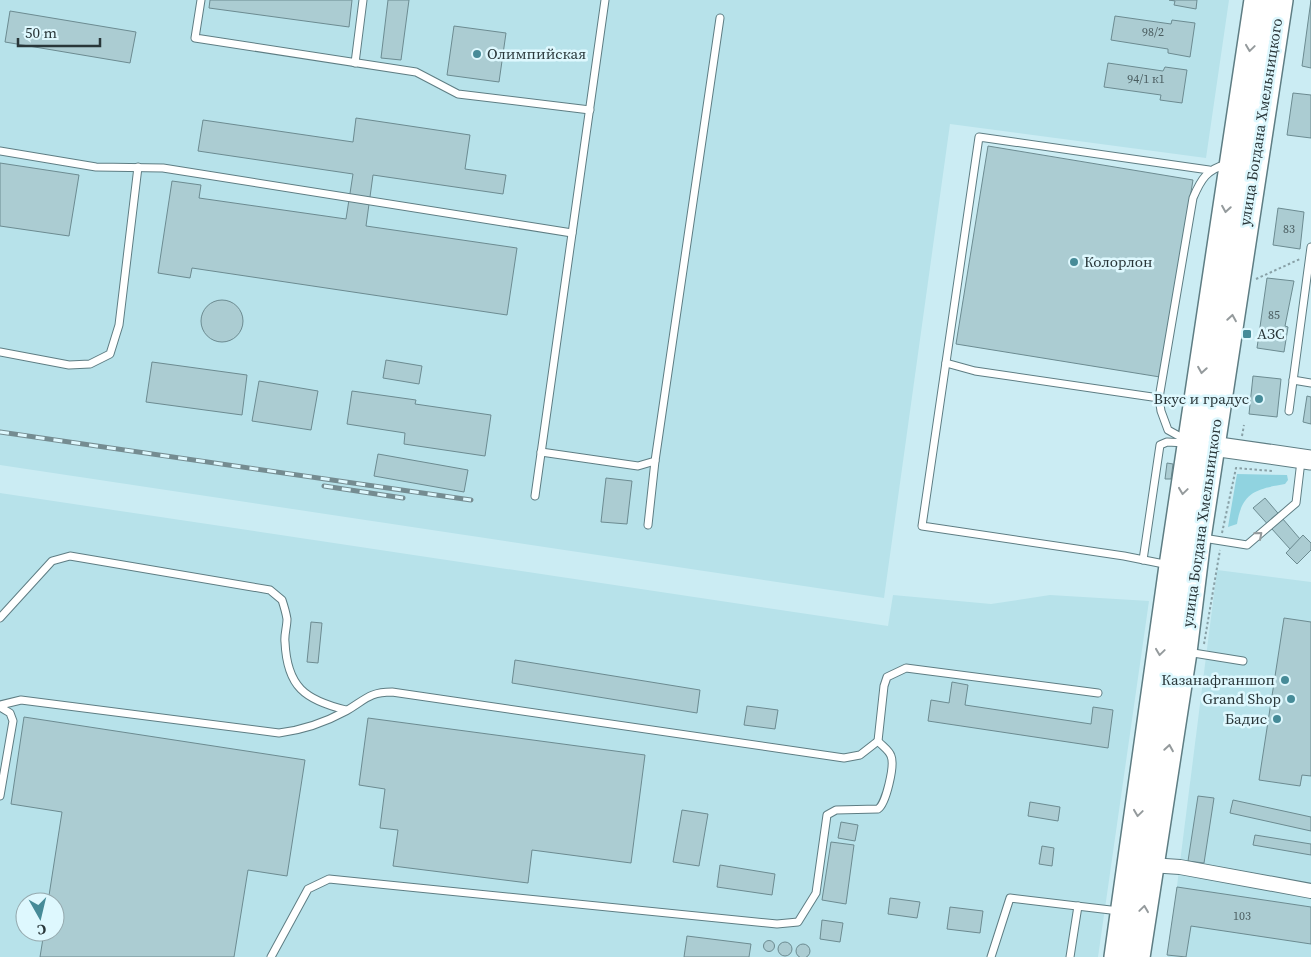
<svg xmlns="http://www.w3.org/2000/svg" width="1311" height="957" font-family="'Source Serif 4',serif">
	<style>
		.built { fill: #b7e2ea; fill-rule: evenodd }
		.green { fill: #90d3e0 }
		.building { fill: #abccd2; stroke: #6c8b91 }
		.lines { fill: none; stroke-linecap: round; stroke-linejoin: round }
		.lane-casing { stroke: #5e7d83; stroke-width: 9 }
		.street-casing { stroke: #5e7d83; stroke-width: 16 }
		.secondary-casing { stroke: #5e7d83; stroke-width: 21 }
		.highway-casing { stroke: #5e7d83; stroke-width: 28 }
		.path { stroke: #88a0a6; stroke-width: 2; stroke-dasharray: 2.5 2.5; stroke-linecap: butt }
		.lane { stroke: #fff; stroke-width: 7 }
		.street { stroke: #fff; stroke-width: 14 }
		.secondary { stroke: #fff; stroke-width: 19 }
		.highway { stroke: #fff; stroke-width: 25 }
		.rail-casing { stroke: #758c91; stroke-width: 5 }
		.rail { stroke: #def8fe; stroke-width: 3; stroke-dasharray: 9; stroke-linecap: butt }
		.oneway { stroke: #949a9c }
		.poi-dot { fill: #468b98; stroke: #def8fe; stroke-width: 2 }
		.labels { text-anchor: middle; stroke-width: 5; stroke-linejoin: round; paint-order: stroke }
		.number-label { font-size: 12px; fill: #4a5c5f }
		.poi-label { font-size: 15px; fill: #293639; stroke: #def8fe; text-anchor: end }
		.street-label { font-size: 15px; fill: #293639; stroke: #def8fe }
	</style>
	<rect width="100%" height="100%" fill="#cbecf3"/>
	<g class="built">
		<polygon points="0,0 1229,0 1206,158 950,124 884,598 0,465"/>
		<path d="M0 493 888 626 893 595 991 604 1050 595 1149 601 1098 957H0ZM25 902H55V932H25Z"/>
		<polygon points="1217,570 1311,582 1311,957 1168,957"/>
	</g>
	<path class="green" d="M1237 474 1287 475 1288 480 1285 484C1256 489 1242 492 1237 524L1228 527Z"/>
	<g class="building">
		<polygon points="210,0 352,0 349,27 209,8"/>
		<polygon points="388,0 409,0 401,60 381,58"/>
		<polygon points="1169,0 1197,0 1196,9 1174,5 1175,1"/>
		<polygon points="1311,0 1311,68 1302,66"/>
		<polygon points="10,11 136,32 130,63 5,42"/>
		<polygon points="1115,16 1171,24 1172,20 1195,23 1190,57 1168,53 1168,49 1111,40"/>
		<polygon points="454,26 506,33 499,82 447,75"/>
		<polygon points="1108,63 1163,71 1165,67 1187,70 1182,103 1160,100 1161,95 1104,87"/>
		<polygon points="1293,93 1311,95 1311,138 1287,135"/>
		<polygon points="356,118 470,135 465,169 506,175 503,194 373,175 366,226 517,248 507,315 192,268 190,278 158,273 172,181 201,185 199,198 346,219 353,174 198,151 203,120 353,142"/>
		<polygon points="988,146 1193,180 1160,377 956,344"/>
		<polygon points="0,163 79,175 69,236 0,226"/>
		<polygon points="1278,208 1304,212 1300,249 1273,245"/>
		<polygon points="1267,278 1294,281 1285,326 1288,327 1284,352 1257,348"/>
		<circle cx="222" cy="321" r="21"/>
		<polygon points="386,360 422,366 419,384 383,378"/>
		<polygon points="152,362 247,375 242,415 146,402"/>
		<polygon points="1253,376 1281,379 1277,417 1249,414"/>
		<polygon points="259,381 318,391 311,430 252,421"/>
		<polygon points="352,391 416,400 415,404 491,415 485,456 404,444 405,433 347,424"/>
		<polygon points="1307,396 1311,397 1311,424 1303,422"/>
		<polygon points="378,454 468,470 464,492 374,476"/>
		<polygon points="1167,463 1173,464 1171,479 1165,479"/>
		<polygon points="606,478 632,481 627,524 601,522"/>
		<polygon points="1265,498 1300,539 1290,549 1253,508"/>
		<polygon points="1303,535 1311,543 1311,550 1297,564 1286,553"/>
		<polygon points="1284,618 1311,622 1311,776 1302,775 1300,786 1259,780"/>
		<polygon points="311,622 322,623 318,663 307,662"/>
		<polygon points="515,660 700,690 697,713 512,683"/>
		<polygon points="952,682 968,685 965,705 1091,724 1093,707 1113,710 1108,748 928,721 931,700 949,703"/>
		<polygon points="747,706 778,710 775,729 744,725"/>
		<polygon points="24,717 305,760 287,876 248,870 234,957 40,957 44,932 55,932 55,902 48,902 62,812 11,804"/>
		<polygon points="368,718 645,755 631,863 532,850 528,883 393,866 398,830 380,828 385,789 359,785"/>
		<polygon points="1198,796 1214,798 1204,863 1188,861"/>
		<polygon points="1233,800 1311,817 1311,831 1230,813"/>
		<polygon points="1030,802 1060,807 1058,821 1028,816"/>
		<polygon points="682,810 708,814 699,866 673,862"/>
		<polygon points="841,822 858,825 855,841 838,838"/>
		<polygon points="1255,835 1311,844 1311,855 1253,845"/>
		<polygon points="831,842 854,845 846,904 822,900"/>
		<polygon points="1042,846 1054,848 1052,866 1039,864"/>
		<polygon points="720,865 775,874 772,895 717,887"/>
		<polygon points="1177,887 1311,907 1311,944 1191,926 1186,957 1167,955"/>
		<polygon points="890,898 920,902 917,918 888,914"/>
		<polygon points="950,907 983,911 980,933 947,929"/>
		<polygon points="822,920 843,923 840,942 820,939"/>
		<polygon points="687,936 751,944 749,957 684,957"/>
		<circle cx="769" cy="946" r="5.5"/>
		<circle cx="785" cy="949" r="7"/>
		<circle cx="803" cy="951" r="7"/>
	</g>
	<g class="lines">
		<g class="lane-casing">
			<g id="lane">
				<polyline points="201,0 195,38 416,72 458,94 590,110"/>
				<polyline points="355,63 363,0"/>
				<polyline points="0,151 96,167 163,168 572,233"/>
				<polyline points="0,352 69,365 90,364 110,354 119,325 138,167"/>
				<polyline points="946,363 975,371 1159,398"/>
				<polyline points="1293,380 1311,383"/>
				<polyline points="1289,411 1311,247"/>
				<path d="M1186 440 1168 430 1161 411 1159 398 1193 198C1201 179 1207 169 1228 164"/>
				<polyline points="541,452 638,466 655,461 720,18"/>
				<polyline points="535,496 605,0"/>
				<polyline points="648,525 655,461"/>
				<polyline points="1203,538 1247,545 1296,503 1301,461"/>
				<polyline points="1143,560 1160,445 1167,442 1186,443"/>
				<polyline points="1169,565 1124,556 922,526 979,137 1209,170"/>
				<path d="M0 618 52 561 70 556 270 590 282 600C284 606 286 613 287 619 287 627 284 635 285 642 287 687 305 700 346 710"/>
				<polyline points="1187,652 1243,661"/>
				<path d="M0 705 21 700 279 733C303 730 324 723 346 711 365 700 369 692 392 692L844 758 860 755 878 741"/>
				<polyline points="0,707 10,713 13,721 0,796"/>
				<path d="M271 957 308 889 329 879 777 924 798 922 816 893 827 815 836 810 878 809C886 804 895 765 891 756 889 750 882 746 878 741L884 686 887 677 906 668 1098 693"/>
				<polyline points="991,957 1010,898 1119,911"/>
				<polyline points="1070,957 1078,906"/>
			</g>
		</g>
		<g class="street-casing">
			<polyline id="street" points="1150,865 1180,867 1311,891"/>
		</g>
		<g class="secondary-casing">
			<polyline id="secondary" points="1198,444 1311,460"/>
		</g>
		<g class="highway-casing">
			<g id="highway">
				<polyline points="1117,957 1172,566 1257,0"/>
				<polyline points="1137,957 1184,652 1198,538 1280,0"/>
			</g>
		</g>
		<g class="path">
			<polyline points="1256,279 1300,259"/>
			<polyline points="1242,436 1244,425"/>
			<polyline points="1222,533 1236,468 1272,471"/>
			<polyline points="1204,644 1220,550"/>
		</g>
		<use href="#lane" class="lane"/>
		<use href="#street" class="street"/>
		<use href="#secondary" class="secondary"/>
		<use href="#highway" class="highway"/>
		<g class="rail-casing">
			<g id="rail">
				<polyline points="0,432 471,500"/>
				<polyline points="324,486 403,498"/>
			</g>
		</g>
		<use href="#rail" class="rail"/>
	</g>
	<defs><path id="oneway-chevron" d="M-2-3.5L2.5 0L-2 3.5" fill="none" stroke-width="1.6" stroke-linecap="round" stroke-linejoin="round" transform="scale(1.25)"/></defs>
	<g class="oneway">
		<use href="#oneway-chevron" transform="translate(1250 48) rotate(98)"/>
		<use href="#oneway-chevron" transform="translate(1226 209) rotate(99)"/>
		<use href="#oneway-chevron" transform="translate(1232 318) rotate(-81)"/>
		<use href="#oneway-chevron" transform="translate(1202 370) rotate(99)"/>
		<use href="#oneway-chevron" transform="translate(1183 491) rotate(98)"/>
		<use href="#oneway-chevron" transform="translate(1259 535) rotate(-41)"/>
		<use href="#oneway-chevron" transform="translate(1160 652) rotate(98)"/>
		<use href="#oneway-chevron" transform="translate(1169 748) rotate(-81)"/>
		<use href="#oneway-chevron" transform="translate(1138 813) rotate(98)"/>
		<use href="#oneway-chevron" transform="translate(1144 909) rotate(-82)"/>
	</g>
	<g class="poi-dot">
		<circle cx="477" cy="54" r="5"/>
		<circle cx="1074" cy="262" r="5"/>
		<rect x="1242" y="329" width="10" height="10" rx="2.5"/>
		<circle cx="1259" cy="399" r="5"/>
		<circle cx="1285" cy="680" r="5"/>
		<circle cx="1291" cy="699" r="5"/>
		<circle cx="1277" cy="719" r="5"/>
	</g>
	<g class="labels">
		<g class="number-label">
			<text x="1153" y="36">98/2</text>
			<text x="1146" y="83">94/1 к1</text>
			<text x="1289" y="233">83</text>
			<text x="1274" y="319">85</text>
			<text x="1242" y="920">103</text>
		</g>
		<g class="poi-label">
			<text x="487" y="59" text-anchor="start">Олимпийская</text>
			<text x="1084" y="267" text-anchor="start">Колорлон</text>
			<text x="1257" y="339" text-anchor="start">АЗС</text>
			<text x="1249" y="404">Вкус и градус</text>
			<text x="1275" y="685">Казанафганшоп</text>
			<text x="1281" y="704">Grand Shop</text>
			<text x="1267" y="724">Бадис</text>
		</g>
		<g class="street-label">
			<text transform="translate(1261 122) rotate(-81)" y="5">улица Богдана Хмельницкого</text>
			<text transform="translate(1202 523) rotate(-82)" y="5">улица Богдана Хмельницкого</text>
		</g>
	</g>
	<g transform="translate(40 917) rotate(172)"><circle r="24" fill="#def8fe" stroke="#96aaaf"/>
	<path d="M0-4L9 19L0 12L-9 19Z" fill="#468b98"/>
	<text y="-8" font-size="14" font-weight="bold" text-anchor="middle" fill="#293639">С</text>
	</g>
	<path d="M18 38v8h82v-8" fill="none" stroke="#293639" stroke-width="2.5"/>
	<text x="25" y="38" font-size="15" fill="#293639" stroke="#def8fe" stroke-width="4" paint-order="stroke">50 m</text>
</svg>
